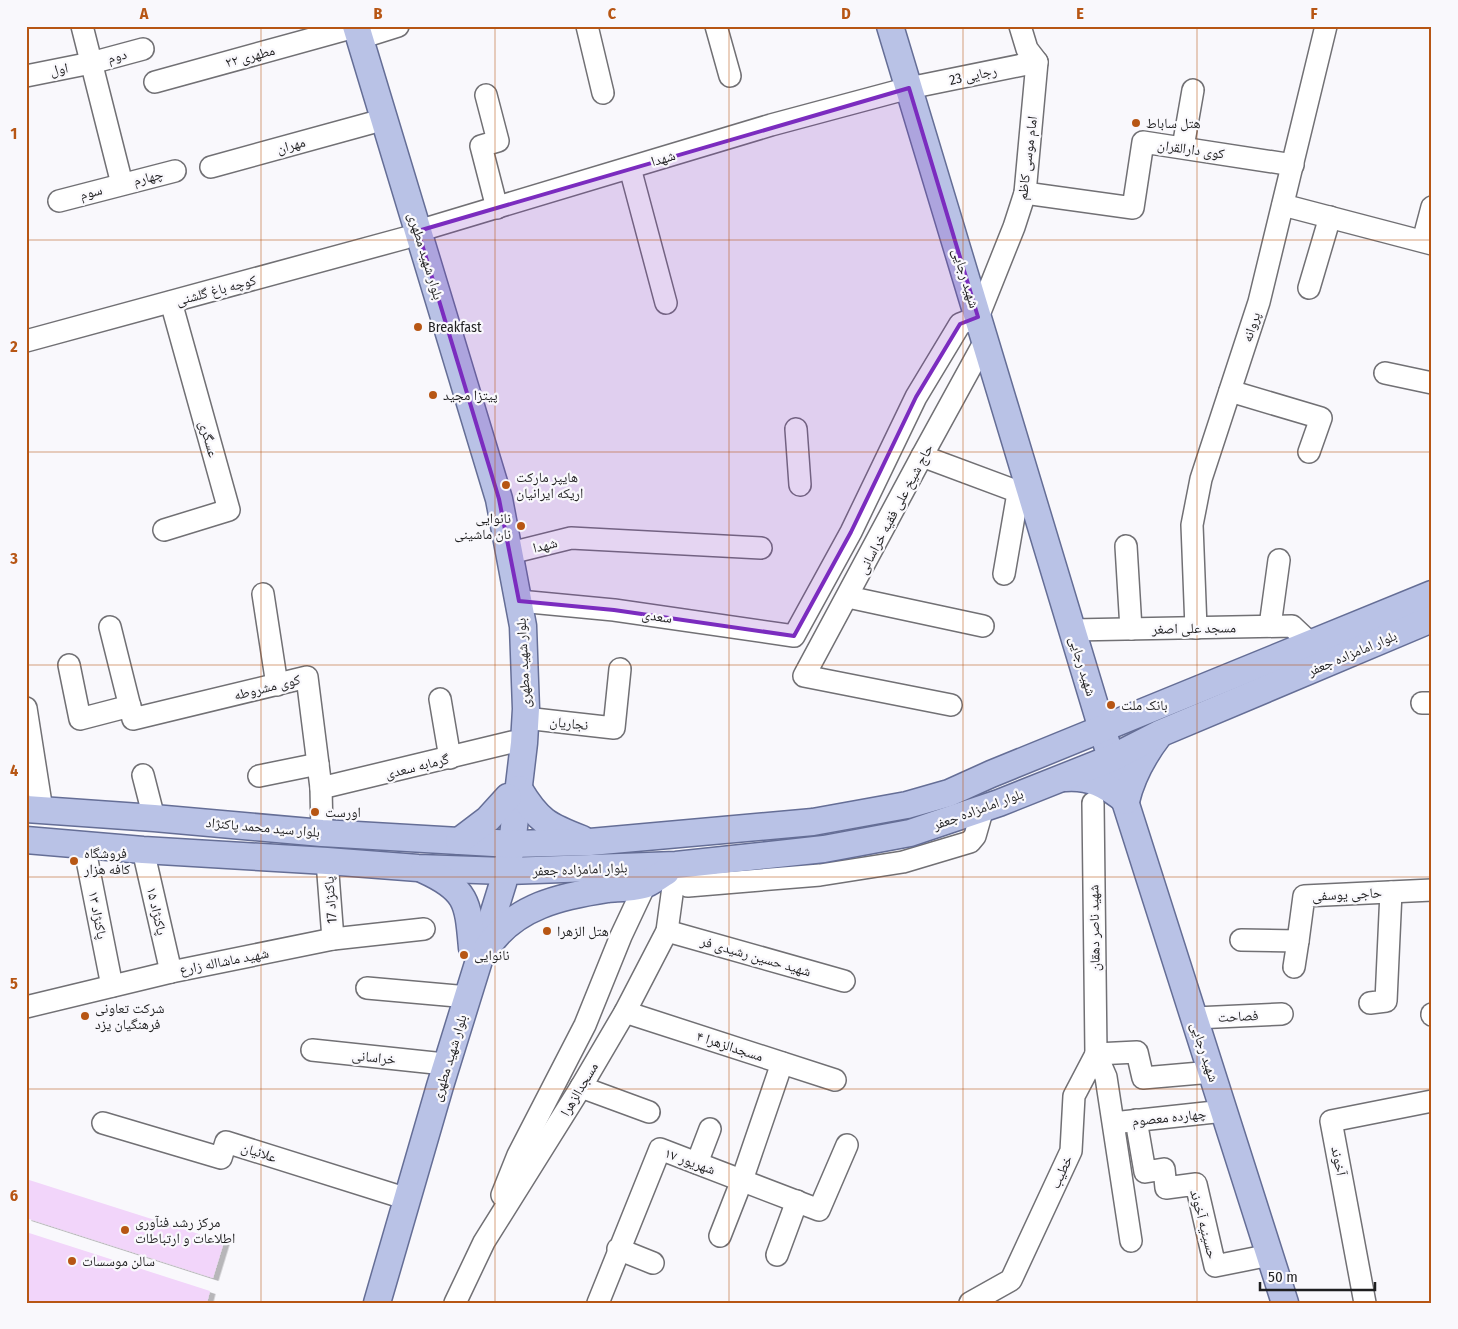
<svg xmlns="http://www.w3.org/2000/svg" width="1458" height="1329" font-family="'Fira Sans Condensed','Noto Naskh Arabic',sans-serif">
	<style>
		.building { fill: #f2d5fa; filter: url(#shadow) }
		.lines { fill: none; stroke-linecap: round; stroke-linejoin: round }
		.minor-casing { stroke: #717074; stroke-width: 24 }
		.major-casing { stroke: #656e96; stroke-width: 29 }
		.minor { stroke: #fff; stroke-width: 21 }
		.major { stroke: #b9c2e6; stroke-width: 26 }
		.marked { fill: #7b2cbf; fill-opacity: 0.2; stroke: #7b2cbf; stroke-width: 4; stroke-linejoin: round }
		.grid { fill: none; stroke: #b75614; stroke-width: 1; stroke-opacity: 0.55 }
		.poi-dot { fill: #b75614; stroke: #f9f8fc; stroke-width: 2 }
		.labels { text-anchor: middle; stroke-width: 4.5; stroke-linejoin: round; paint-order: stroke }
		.street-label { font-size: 14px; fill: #1f1f20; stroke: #f9f8fc }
		.poi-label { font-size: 14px; fill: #1f1f20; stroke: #f9f8fc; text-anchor: start }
		.neatline { fill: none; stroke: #b75614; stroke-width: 2 }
		.grid-label { font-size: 16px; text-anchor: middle; font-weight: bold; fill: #b75614 }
	</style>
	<defs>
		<filter id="shadow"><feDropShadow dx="5.5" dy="3" stdDeviation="0" flood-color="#0004"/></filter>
	</defs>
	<rect width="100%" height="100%" fill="#f9f8fc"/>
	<g class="building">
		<polygon points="26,1179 224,1242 213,1278 26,1218"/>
		<polygon points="26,1232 210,1291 207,1303 26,1303"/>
	</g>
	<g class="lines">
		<g class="minor-casing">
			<g id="minor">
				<polyline points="82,26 122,184"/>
				<polyline points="587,26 603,93"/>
				<polyline points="716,26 730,76"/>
				<polyline points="360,38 398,26"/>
				<polyline points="26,76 91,63 143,49"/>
				<polyline points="155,82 344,30"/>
				<polyline points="486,95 498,141 481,146 497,208"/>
				<polyline points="1183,147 1193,90"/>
				<polyline points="211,167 371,123"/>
				<polyline points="630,168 666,303"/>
				<polyline points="1025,193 1133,208 1143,142 1293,165"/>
				<polyline points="59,201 175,171"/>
				<polyline points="1283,205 1432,244"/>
				<polyline points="418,231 771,125 909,88 1037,62"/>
				<polyline points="1423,241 1432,207"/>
				<polyline points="1309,288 1330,217"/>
				<polyline points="26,341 405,238"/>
				<polyline points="1385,373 1432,383"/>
				<polyline points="1230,391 1321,418 1309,452"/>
				<polyline points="796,429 800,485"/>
				<polyline points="922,456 1032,497"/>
				<polyline points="164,530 229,510 171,302"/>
				<polyline points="1126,546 1131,629"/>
				<polyline points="510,553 571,538 761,548"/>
				<polyline points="1004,574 1018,493"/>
				<polyline points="263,594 277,685"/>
				<polyline points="848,597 983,626"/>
				<polyline points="519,601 614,610 794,636 851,532 916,397 960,324 978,317 1014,227 1025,193 1037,62 1027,49 1020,26"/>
				<polyline points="1270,626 1279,560"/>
				<polyline points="110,627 133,719 307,677 321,788 322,833"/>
				<polyline points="1196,628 1192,525 1201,479 1259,302 1326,26"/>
				<polyline points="1072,630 1292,626 1310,643"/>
				<polyline points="69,665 80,719 130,706"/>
				<polyline points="440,699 450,758"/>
				<polyline points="1422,703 1432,703"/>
				<polyline points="951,705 804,676 922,456 985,341"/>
				<polyline points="26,708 42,810"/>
				<polyline points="525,718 614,728 620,669"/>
				<polyline points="143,775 154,818"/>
				<polyline points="259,776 318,764"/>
				<polyline points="321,788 512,742"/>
				<polyline points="1093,803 1096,1054 1137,1052 1143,1078 1212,1072"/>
				<polyline points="84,845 112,986"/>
				<polyline points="143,850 171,972"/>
				<polyline points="327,861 333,939"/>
				<polyline points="676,865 688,886 820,875 903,862 970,842 975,836 983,808"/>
				<polyline points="667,931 844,981"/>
				<polyline points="1241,940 1298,941 1304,896 1432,890"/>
				<polyline points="1294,967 1298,941"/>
				<polyline points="367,988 457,996"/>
				<polyline points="1370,1003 1386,1001 1391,892"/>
				<polyline points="26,1007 171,972 333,939 424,929"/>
				<polyline points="625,1012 835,1080"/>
				<polyline points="1432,1014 1432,1015"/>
				<polyline points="1195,1018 1282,1014"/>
				<polyline points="312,1050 435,1063"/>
				<polyline points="581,1087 649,1112"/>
				<polyline points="1136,1120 1145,1172 1164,1169 1166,1188 1196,1184 1215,1266 1270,1255"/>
				<polyline points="1122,1122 1224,1111"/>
				<polyline points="103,1123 221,1158 226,1142 398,1196"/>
				<polyline points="697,1163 710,1129"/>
				<polyline points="502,1195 518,1155 585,1025 621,936 645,885"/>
				<polyline points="720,1236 742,1180 782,1063"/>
				<polyline points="618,1249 653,1263"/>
				<polyline points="777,1255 797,1201"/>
				<polyline points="455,1303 484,1242 581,1087 625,1012 667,931 676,865"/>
				<polyline points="598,1303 660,1149 819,1210 847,1145"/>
				<polyline points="970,1303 1011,1280 1071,1151 1074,1096 1096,1054 1106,1077 1131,1241"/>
				<polyline points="1365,1303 1331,1121 1432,1101"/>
			</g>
		</g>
		<g class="major-casing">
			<g id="major">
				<polyline points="356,26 499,499 523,626 526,709 524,743 512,844 503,883 440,1086 377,1303"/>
				<polyline points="890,26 1102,729 1285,1303"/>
				<path d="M1065 778C1090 776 1107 785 1126 801 1132 776 1143 756 1159 735"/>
				<path d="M519 789C538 821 548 826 582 839"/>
				<polyline points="26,809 154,818 322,833 459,841 512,844 590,842 813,822 907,805 949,793 991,774 1432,594"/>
				<polyline points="26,840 143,850 327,861 418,868 505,871 676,865 824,849 910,833 999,803 1112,758 1159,734 1432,619"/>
				<polyline points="459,841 488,819 508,797"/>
				<path d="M424 870C468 890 468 903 472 948"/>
				<path d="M487 948C514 906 562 896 608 889 618 888 637 888 646 884 653 881 659 876 666 872"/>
			</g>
		</g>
		<use href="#minor" class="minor"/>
		<use href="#major" class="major"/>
	</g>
	<path class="marked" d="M909 88 978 317 960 324 916 397 851 532 794 636 614 610 519 601 499 499 418 231Z"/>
	<path class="grid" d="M261 26V1303M495 26V1303M729 26V1303M963 26V1303M1197 26V1303M26 240H1432M26 452H1432M26 665H1432M26 877H1432M26 1089H1432"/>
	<g class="poi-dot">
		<circle cx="1136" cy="123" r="5"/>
		<circle cx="418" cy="327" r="5"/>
		<circle cx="433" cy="395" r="5"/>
		<circle cx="506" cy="485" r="5"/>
		<circle cx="521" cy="526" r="5"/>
		<circle cx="1111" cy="705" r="5"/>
		<circle cx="315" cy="812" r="5"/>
		<circle cx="74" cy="861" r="5"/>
		<circle cx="547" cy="931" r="5"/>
		<circle cx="464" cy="955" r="5"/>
		<circle cx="85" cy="1016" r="5"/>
		<circle cx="125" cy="1230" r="5"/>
		<circle cx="72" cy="1261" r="5"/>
	</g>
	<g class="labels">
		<g class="street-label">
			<text transform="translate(117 56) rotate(-15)" y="5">دوم</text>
			<text transform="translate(250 56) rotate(-15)" y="5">مطهری ۲۲</text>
			<text transform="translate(59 69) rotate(-11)" y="5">اول</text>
			<text transform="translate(973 75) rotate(-12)" y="5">رجایی 23</text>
			<text transform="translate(291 145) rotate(-15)" y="5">مهران</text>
			<text transform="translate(1191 149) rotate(8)" y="5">کوی دارالقران</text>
			<text transform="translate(663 158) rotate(-17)" y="5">شهدا</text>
			<text transform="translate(1027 158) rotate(-83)" y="5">امام موسی کاظم</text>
			<text transform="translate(148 177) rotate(-14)" y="5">چهارم</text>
			<text transform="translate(91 192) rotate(-15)" y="5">سوم</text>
			<text transform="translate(426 256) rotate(73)" y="5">بلوار شهید مطهری</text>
			<text transform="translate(966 278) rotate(73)" y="5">شهید رجایی</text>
			<text transform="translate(216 290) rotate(-15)" y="5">کوچه باغ گلشنی</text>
			<text transform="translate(1251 327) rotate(-72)" y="5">پروانه</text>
			<text transform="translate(209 439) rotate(74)" y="5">عسگری</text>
			<text transform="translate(895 509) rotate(-62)" y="5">حاج شیخ علی فقیه خراسانی</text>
			<text transform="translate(545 545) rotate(-14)" y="5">شهدا</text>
			<text transform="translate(657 616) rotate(8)" y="5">سعدی</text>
			<text transform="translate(1194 628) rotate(-1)" y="5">مسجد علی اصغر</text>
			<text transform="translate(1352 653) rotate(-23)" y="5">بلوار امامزاده جعفر</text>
			<text transform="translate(523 663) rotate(-93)" y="5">بلوار شهید مطهری</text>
			<text transform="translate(1083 666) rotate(73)" y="5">شهید رجایی</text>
			<text transform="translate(267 687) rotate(-14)" y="5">کوی مشروطه</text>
			<text transform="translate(569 723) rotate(6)" y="5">نجاریان</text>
			<text transform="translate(417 766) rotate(-14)" y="5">گرمابه سعدی</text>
			<text transform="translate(978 809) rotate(-20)" y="5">بلوار امامزاده جعفر</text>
			<text transform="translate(263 827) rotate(5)" y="5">بلوار سید محمد پاکنژاد</text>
			<text transform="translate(580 869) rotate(-2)" y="5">بلوار امامزاده جعفر</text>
			<text transform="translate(1347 894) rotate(-3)" y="5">حاجی یوسفی</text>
			<text transform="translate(330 900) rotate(-94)" y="5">پاکنژاد 17</text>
			<text transform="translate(157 911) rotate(77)" y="5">پاکنژاد ۱۵</text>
			<text transform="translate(98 915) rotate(79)" y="5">پاکنژاد ۱۳</text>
			<text transform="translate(1094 928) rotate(-91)" y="5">شهید ناصر دهقان</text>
			<text transform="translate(756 956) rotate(16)" y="5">شهید حسین رشیدی فر</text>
			<text transform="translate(224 961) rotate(-11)" y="5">شهید ماشااله زارع</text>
			<text transform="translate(1238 1016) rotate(-3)" y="5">فصاحت</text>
			<text transform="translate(730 1046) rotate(18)" y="5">مسجدالزهرا ۴</text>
			<text transform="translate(1205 1052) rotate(72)" y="5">شهید رجایی</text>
			<text transform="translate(374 1057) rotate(6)" y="5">خراسانی</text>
			<text transform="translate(449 1058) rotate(-73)" y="5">بلوار شهید مطهری</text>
			<text transform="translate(579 1089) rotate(-59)" y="5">مسجدالزهرا</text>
			<text transform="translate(1169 1117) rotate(-6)" y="5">چهارده معصوم</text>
			<text transform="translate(259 1152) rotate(18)" y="5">علائیان</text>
			<text transform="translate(690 1161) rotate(20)" y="5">۱۷ شهریور</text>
			<text transform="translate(1339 1161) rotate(79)" y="5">آخوند</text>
			<text transform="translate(1061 1172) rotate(-66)" y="5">خطیب</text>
			<text transform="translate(1204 1224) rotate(75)" y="5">حسینیه آخوند</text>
		</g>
		<g class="poi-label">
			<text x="1146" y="128">هتل ساباط</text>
			<text x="428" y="332">Breakfast</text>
			<text x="443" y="400">پیتزا مجید</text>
			<text x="516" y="482">هایپر مارکت<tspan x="516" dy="16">اریکه ایرانیان</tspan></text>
			<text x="511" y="523" text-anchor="end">نانوایی<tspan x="511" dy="16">نان ماشینی</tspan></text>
			<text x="1121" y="710">بانک ملت</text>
			<text x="325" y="817">اورست</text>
			<text x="84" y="858">فروشگاه<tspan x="84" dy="16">کافه هزار</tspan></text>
			<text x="557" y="936">هتل الزهرا</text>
			<text x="474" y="960">نانوایی</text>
			<text x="95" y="1013">شرکت تعاونی<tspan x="95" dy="16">فرهنگیان یزد</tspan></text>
			<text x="135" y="1227">مرکز رشد فنآوری<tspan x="135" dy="16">اطلاعات و ارتباطات</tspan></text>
			<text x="82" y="1266">سالن موسسات</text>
		</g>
	</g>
	<rect width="1458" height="1329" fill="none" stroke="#f9f8fc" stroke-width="55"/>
	<path d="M1260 1282v8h115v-8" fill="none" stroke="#1f1f20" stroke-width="2.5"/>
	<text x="1268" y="1282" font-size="15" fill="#1f1f20" stroke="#f9f8fc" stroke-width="4" paint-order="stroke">50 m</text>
	<rect x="28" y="28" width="1402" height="1274" class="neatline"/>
	<g class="grid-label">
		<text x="144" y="19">A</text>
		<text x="378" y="19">B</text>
		<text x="612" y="19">C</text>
		<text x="846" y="19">D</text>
		<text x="1080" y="19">E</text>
		<text x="1314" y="19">F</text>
		<text x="14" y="139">1</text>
		<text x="14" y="352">2</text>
		<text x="14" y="564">3</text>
		<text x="14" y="776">4</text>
		<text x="14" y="989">5</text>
		<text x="14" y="1201">6</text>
	</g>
</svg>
